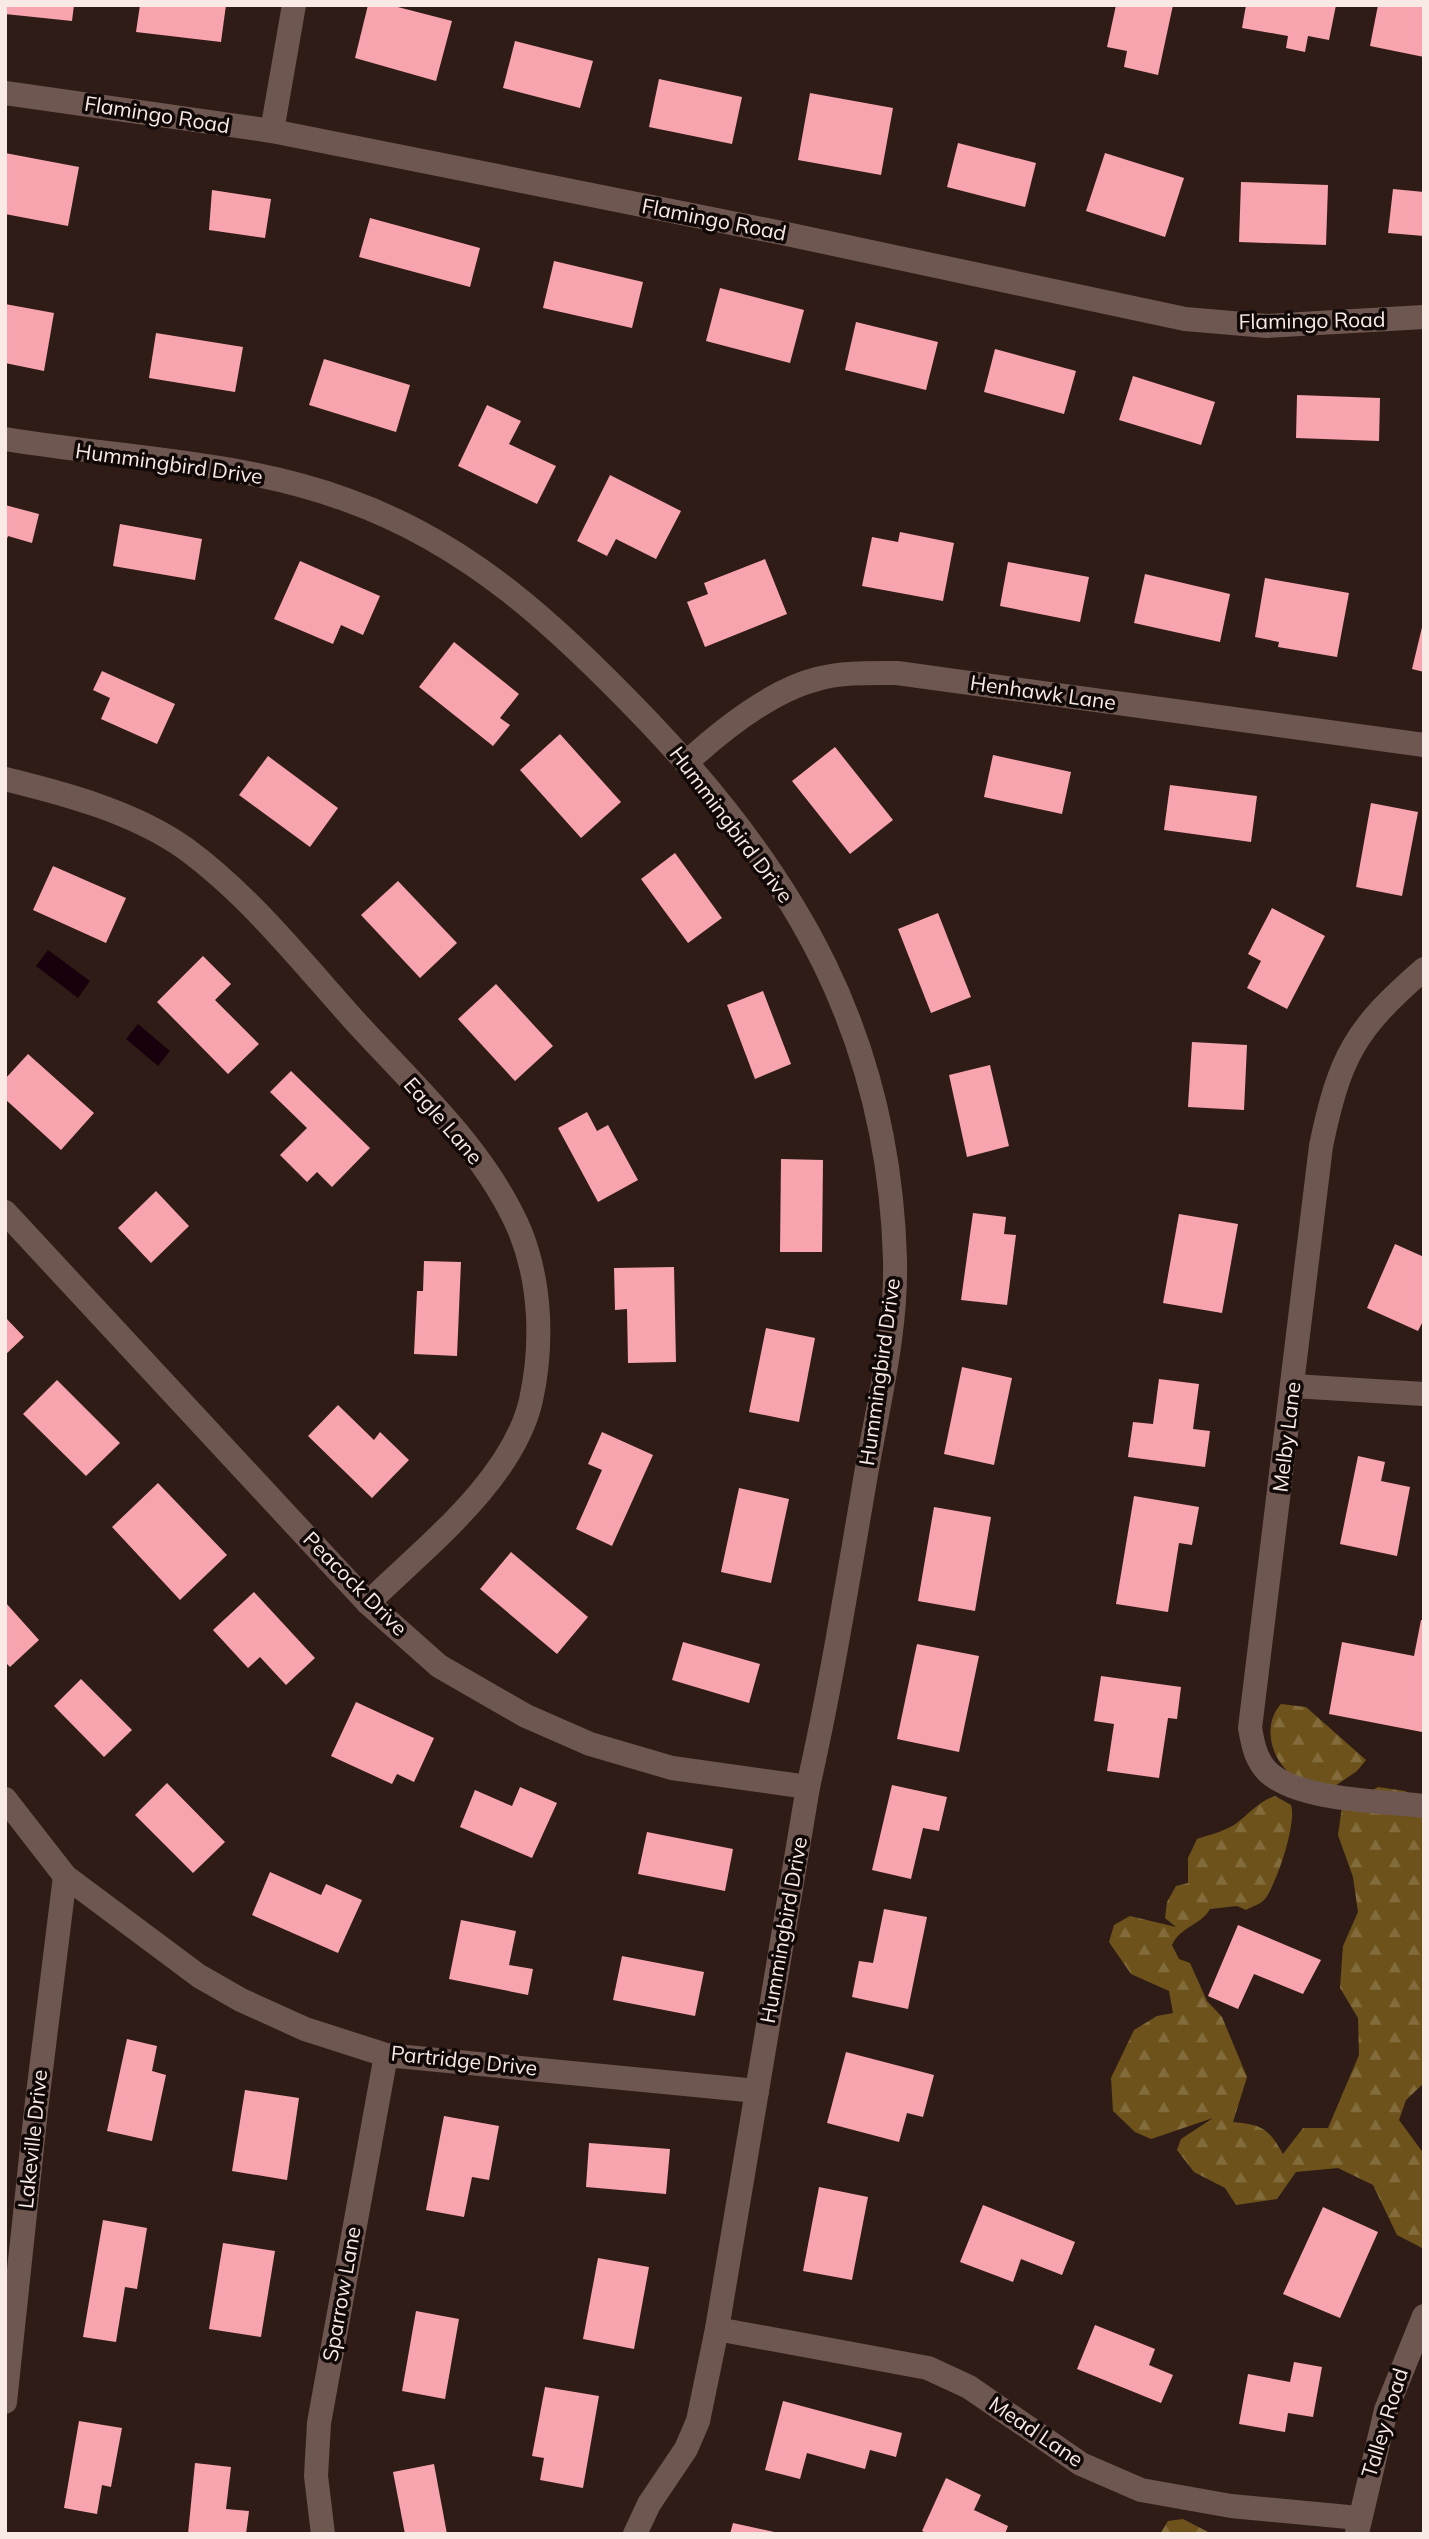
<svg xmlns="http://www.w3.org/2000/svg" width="1429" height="2539" font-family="Mulish,sans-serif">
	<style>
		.forest { fill: url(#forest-firs) }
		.water { fill: #19000d }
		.building { fill: #f8a4af }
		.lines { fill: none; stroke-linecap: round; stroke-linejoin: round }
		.minor { stroke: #6f5751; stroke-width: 24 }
		.labels { text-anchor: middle; stroke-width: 7; stroke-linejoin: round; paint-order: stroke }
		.street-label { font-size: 21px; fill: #f9eae6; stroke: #110907 }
	</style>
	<defs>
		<pattern id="forest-firs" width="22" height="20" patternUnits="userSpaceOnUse" patternTransform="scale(1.75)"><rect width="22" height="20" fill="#6d531b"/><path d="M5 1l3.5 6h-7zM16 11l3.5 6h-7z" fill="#836c3c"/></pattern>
	</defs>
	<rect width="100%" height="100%" fill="#301c16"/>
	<g class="forest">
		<path d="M1281 1704 1306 1707 1366 1760 1357 1771 1332 1788C1323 1786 1312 1786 1304 1782 1274 1770 1259 1728 1281 1704Z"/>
		<path d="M1378 1787 1405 1791 1424 1802V2083L1406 2100 1399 2120 1424 2154V2249L1397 2235 1373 2185 1338 2168 1296 2172 1277 2199 1236 2205 1225 2188 1194 2172 1177 2150 1181 2139 1213 2118 1151 2139 1135 2132 1113 2111 1111 2078 1134 2030 1157 2016 1173 2013 1169 1991 1131 1974 1109 1942 1114 1925 1130 1916 1176 1927 1165 1918 1167 1902 1176 1886 1188 1883V1858L1197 1839C1209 1835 1222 1832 1234 1825 1249 1815 1257 1802 1275 1796L1291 1805C1297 1823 1277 1883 1265 1899 1261 1904 1251 1907 1246 1910L1237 1906 1210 1909C1200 1926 1181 1926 1172 1945L1179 1959 1190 1963 1207 2001 1222 2017 1247 2077 1233 2122C1263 2125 1268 2128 1283 2154L1303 2128H1328L1359 2055 1358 2018 1340 1988 1343 1946 1358 1912 1353 1877 1338 1835 1342 1807Z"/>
		<polygon points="1183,2519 1212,2534 1160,2534 1168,2521"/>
	</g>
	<g class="water">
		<polygon points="48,950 90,981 78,998 36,966"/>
		<polygon points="138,1024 170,1051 158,1066 126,1039"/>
	</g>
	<g class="building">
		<polygon points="5,5 74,5 72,21 5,14"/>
		<polygon points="140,5 226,5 221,42 136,32"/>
		<polygon points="368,5 390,5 452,21 436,81 355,58"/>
		<polygon points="1116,5 1173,5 1158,75 1124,67 1127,51 1107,47"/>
		<polygon points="1246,5 1336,5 1329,40 1308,36 1305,52 1286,48 1288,36 1242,28"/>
		<polygon points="1378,5 1424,5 1424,57 1370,46"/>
		<polygon points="515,41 593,61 580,108 503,88"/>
		<polygon points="659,79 742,97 732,144 649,127"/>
		<polygon points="810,93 893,108 881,175 798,160"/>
		<polygon points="958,143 1036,163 1025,207 947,187"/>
		<polygon points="5,153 79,167 68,226 5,214"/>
		<polygon points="1105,153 1184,178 1165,237 1086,211"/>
		<polygon points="1241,182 1328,185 1326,245 1239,242"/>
		<polygon points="1393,189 1424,192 1424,236 1388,233"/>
		<polygon points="212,190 271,199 265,238 209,230"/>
		<polygon points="370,218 480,248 470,287 359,257"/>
		<polygon points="554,261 643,282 632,328 543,308"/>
		<polygon points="720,288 804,310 790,363 706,341"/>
		<polygon points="5,304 54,313 44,371 5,363"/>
		<polygon points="856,322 938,342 926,390 845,370"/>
		<polygon points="156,333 243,347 235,392 149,378"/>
		<polygon points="995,349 1076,371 1064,414 984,392"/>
		<polygon points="324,359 410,385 396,432 309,405"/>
		<polygon points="1133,376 1215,402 1201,445 1119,420"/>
		<polygon points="1297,395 1380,398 1379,441 1296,438"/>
		<polygon points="487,405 521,421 509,444 556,466 537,504 458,466"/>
		<polygon points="610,475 681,511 656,559 616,539 607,556 577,541"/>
		<polygon points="5,505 39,514 32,543 8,536 5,544"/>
		<polygon points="120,524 202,539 195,580 113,566"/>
		<polygon points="900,532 954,543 943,601 862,586 872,537 898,542"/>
		<polygon points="765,559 787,614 705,647 687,602 708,594 704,583"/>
		<polygon points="300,561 380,596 363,635 341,625 333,644 274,619"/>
		<polygon points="1008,562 1089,577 1080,622 1000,606"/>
		<polygon points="1145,574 1230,594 1220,642 1134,623"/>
		<polygon points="1265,578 1349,593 1337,657 1278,647 1279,642 1255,637"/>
		<polygon points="1424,619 1424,672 1412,669"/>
		<polygon points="454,642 519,694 500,718 510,725 493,746 419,687"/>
		<polygon points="102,671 175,704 157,744 101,719 110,698 93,690"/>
		<polygon points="560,734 621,802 581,838 520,770"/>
		<polygon points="835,747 893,820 850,854 792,781"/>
		<polygon points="993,755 1071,772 1062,814 984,797"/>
		<polygon points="268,756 338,808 310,847 239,795"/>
		<polygon points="1170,785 1257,796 1251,842 1164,830"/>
		<polygon points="1371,803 1418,812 1402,896 1356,887"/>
		<polygon points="675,853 722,918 688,943 641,879"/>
		<polygon points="53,866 126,898 106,943 33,910"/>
		<polygon points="398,881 457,943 420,978 361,915"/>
		<polygon points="1272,908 1325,936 1287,1009 1247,988 1261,961 1248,954"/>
		<polygon points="938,913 971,997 931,1013 898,929"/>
		<polygon points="203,956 231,984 215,1000 259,1044 228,1074 157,1002"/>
		<polygon points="496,984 553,1046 515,1081 458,1019"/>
		<polygon points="763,991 791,1064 755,1079 727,1005"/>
		<polygon points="1192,1042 1247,1045 1244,1110 1188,1107"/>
		<polygon points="28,1054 94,1113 61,1150 5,1099 5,1079"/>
		<polygon points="990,1065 1009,1146 967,1157 949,1075"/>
		<polygon points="291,1071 370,1148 332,1187 317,1172 307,1182 280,1155 307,1128 270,1092"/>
		<polygon points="587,1112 597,1131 608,1125 638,1180 598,1202 558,1128"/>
		<polygon points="781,1159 823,1160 822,1252 780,1252"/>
		<polygon points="156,1191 189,1226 151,1263 118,1228"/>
		<polygon points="973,1213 1006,1217 1004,1234 1016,1235 1007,1305 961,1300"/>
		<polygon points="1179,1214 1238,1224 1222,1313 1163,1303"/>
		<polygon points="1395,1244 1424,1257 1424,1319 1418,1331 1367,1308"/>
		<polygon points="424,1261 461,1262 457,1356 414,1354 417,1291 423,1291"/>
		<polygon points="674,1267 676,1362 628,1363 627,1309 615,1310 614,1268"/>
		<polygon points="5,1317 24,1337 5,1355"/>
		<polygon points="766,1328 815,1338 799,1422 749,1412"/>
		<polygon points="962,1367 1012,1378 994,1465 944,1454"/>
		<polygon points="1159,1379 1199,1384 1193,1429 1210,1431 1205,1467 1128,1457 1133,1422 1153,1424"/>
		<polygon points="57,1380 120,1443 86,1476 23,1414"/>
		<polygon points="338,1405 374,1440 380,1432 409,1460 372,1498 308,1436"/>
		<polygon points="602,1432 653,1455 612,1546 576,1529 602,1470 588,1464"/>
		<polygon points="1358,1456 1385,1462 1381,1481 1410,1487 1397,1556 1340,1544"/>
		<polygon points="158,1483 227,1555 180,1600 112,1527"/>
		<polygon points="739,1488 789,1499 771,1583 721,1572"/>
		<polygon points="1134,1496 1199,1507 1192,1545 1179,1543 1168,1612 1116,1604"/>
		<polygon points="934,1507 991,1517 975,1611 918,1601"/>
		<polygon points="511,1552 588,1617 557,1654 480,1589"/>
		<polygon points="254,1592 315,1658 286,1685 260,1657 248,1668 213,1630"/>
		<polygon points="5,1602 39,1640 10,1667 5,1662"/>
		<polygon points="1421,1620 1424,1620 1422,1732 1329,1714 1342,1642 1414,1656"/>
		<polygon points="683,1642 760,1664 749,1703 672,1680"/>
		<polygon points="917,1644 979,1656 959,1752 897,1739"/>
		<polygon points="1101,1676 1181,1687 1177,1719 1168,1718 1159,1778 1107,1771 1114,1724 1094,1721"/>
		<polygon points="81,1679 132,1730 104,1757 54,1706"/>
		<polygon points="356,1702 434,1738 414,1782 397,1774 392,1784 331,1756"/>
		<polygon points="167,1783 225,1842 193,1873 135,1815"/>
		<polygon points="892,1785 947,1797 939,1831 923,1828 911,1879 872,1870"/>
		<polygon points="520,1787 557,1803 532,1858 460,1827 475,1790 512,1806"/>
		<polygon points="647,1832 733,1849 725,1891 638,1874"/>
		<polygon points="270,1872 321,1895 326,1884 362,1900 338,1953 252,1915"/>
		<polygon points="884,1909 927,1917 908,2009 852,1997 859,1961 873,1963"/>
		<polygon points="461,1920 516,1931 509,1965 533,1969 528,1995 449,1979"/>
		<polygon points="1238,1925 1321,1960 1303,1994 1254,1974 1238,2009 1208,1996"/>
		<polygon points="622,1956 704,1972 695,2016 613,2000"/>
		<polygon points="127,2039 157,2046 152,2071 166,2075 152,2141 107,2131"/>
		<polygon points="846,2052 934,2075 923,2117 907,2113 899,2142 827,2123"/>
		<polygon points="245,2090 299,2098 287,2180 232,2171"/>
		<polygon points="444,2116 499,2126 489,2180 472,2177 464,2217 426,2210"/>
		<polygon points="589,2143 670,2149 666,2194 586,2187"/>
		<polygon points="819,2187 868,2197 852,2280 803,2271"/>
		<polygon points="983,2205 1075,2242 1062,2275 1021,2259 1013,2282 960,2262"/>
		<polygon points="1323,2207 1378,2232 1340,2318 1283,2294"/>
		<polygon points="103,2220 147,2228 137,2289 125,2287 116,2342 83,2337"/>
		<polygon points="223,2243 275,2251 261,2337 209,2329"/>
		<polygon points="598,2258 649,2267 634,2349 583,2339"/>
		<polygon points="416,2311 459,2319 445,2399 402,2391"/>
		<polygon points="1095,2325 1155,2349 1149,2365 1173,2375 1161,2403 1077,2369"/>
		<polygon points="1294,2362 1322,2367 1313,2417 1288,2413 1285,2432 1239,2424 1248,2374 1290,2382"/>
		<polygon points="545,2387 599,2396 583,2488 540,2480 544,2458 532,2456"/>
		<polygon points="783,2401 902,2433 896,2457 870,2450 865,2469 807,2453 800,2479 765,2470"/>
		<polygon points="79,2421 122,2428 111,2487 102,2485 97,2514 64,2508"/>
		<polygon points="195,2463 231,2467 226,2509 249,2511 246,2534 188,2534"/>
		<polygon points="434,2464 447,2534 405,2534 393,2472"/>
		<polygon points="946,2478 981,2495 974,2510 1008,2526 1005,2534 928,2534 922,2531"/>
		<polygon points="733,2523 779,2533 779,2534 730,2534"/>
	</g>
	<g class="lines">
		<g class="minor">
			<polyline points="5,93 272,131 782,233 1185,319 1267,326 1424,317"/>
			<polyline points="272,131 294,5"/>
			<path d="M5 439C119 458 237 460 347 500 470 544 558 627 647 720 797 877 889 1037 895 1260 897 1337 875 1416 863 1492 846 1591 830 1690 808 1787L717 2329 698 2421 686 2449 649 2504 635 2534"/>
			<path d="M687 762C722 730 770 691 817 679 843 672 870 673 897 673L1424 745"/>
			<path d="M5 779C66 794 134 812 186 849 250 896 302 962 354 1020 413 1085 485 1149 520 1231 541 1283 543 1345 531 1400 513 1480 424 1548 368 1603"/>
			<path d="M1424 969C1354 1030 1340 1056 1321 1146L1250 1728C1253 1745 1256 1761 1269 1773 1301 1801 1382 1801 1424 1806"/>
			<polyline points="5,1212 368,1603 439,1666 526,1716 590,1744 672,1768 808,1787"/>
			<polyline points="1293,1386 1424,1394"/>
			<polyline points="5,1799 65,1876 199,1976 241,2000 305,2029 386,2055 757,2091"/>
			<polyline points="717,2329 928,2368 969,2387 1081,2464 1141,2490 1231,2506 1359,2518"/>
			<polyline points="5,2402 36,2110 65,1876"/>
			<polyline points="1357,2533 1386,2410 1424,2316"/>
			<polyline points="323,2534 316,2476 319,2423 386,2055"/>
		</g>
	</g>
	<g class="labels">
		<g class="street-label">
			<text transform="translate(157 115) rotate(9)" y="7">Flamingo Road</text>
			<text transform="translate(714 220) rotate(11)" y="7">Flamingo Road</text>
			<text transform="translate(1312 321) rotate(-1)" y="7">Flamingo Road</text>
			<text transform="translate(169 464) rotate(8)" y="7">Hummingbird Drive</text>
			<text transform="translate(1043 693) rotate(8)" y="7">Henhawk Lane</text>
			<text transform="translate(731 825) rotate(53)" y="7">Hummingbird Drive</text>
			<text transform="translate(443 1121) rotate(49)" y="7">Eagle Lane</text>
			<text transform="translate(880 1372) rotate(-82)" y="7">Hummingbird Drive</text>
			<text transform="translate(1287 1437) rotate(-83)" y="7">Melby Lane</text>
			<text transform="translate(355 1584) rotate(45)" y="7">Peacock Drive</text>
			<text transform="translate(784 1930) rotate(-80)" y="7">Hummingbird Drive</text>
			<text transform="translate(464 2061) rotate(6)" y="7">Partridge Drive</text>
			<text transform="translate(33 2139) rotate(-84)" y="7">Lakeville Drive</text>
			<text transform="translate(342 2294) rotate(-80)" y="7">Sparrow Lane</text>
			<text transform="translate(1385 2423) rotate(-73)" y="7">Talley Road</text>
			<text transform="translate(1036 2432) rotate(34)" y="7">Mead Lane</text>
		</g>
	</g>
	<rect width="1429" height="2539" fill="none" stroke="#f9eae6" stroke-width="14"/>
</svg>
